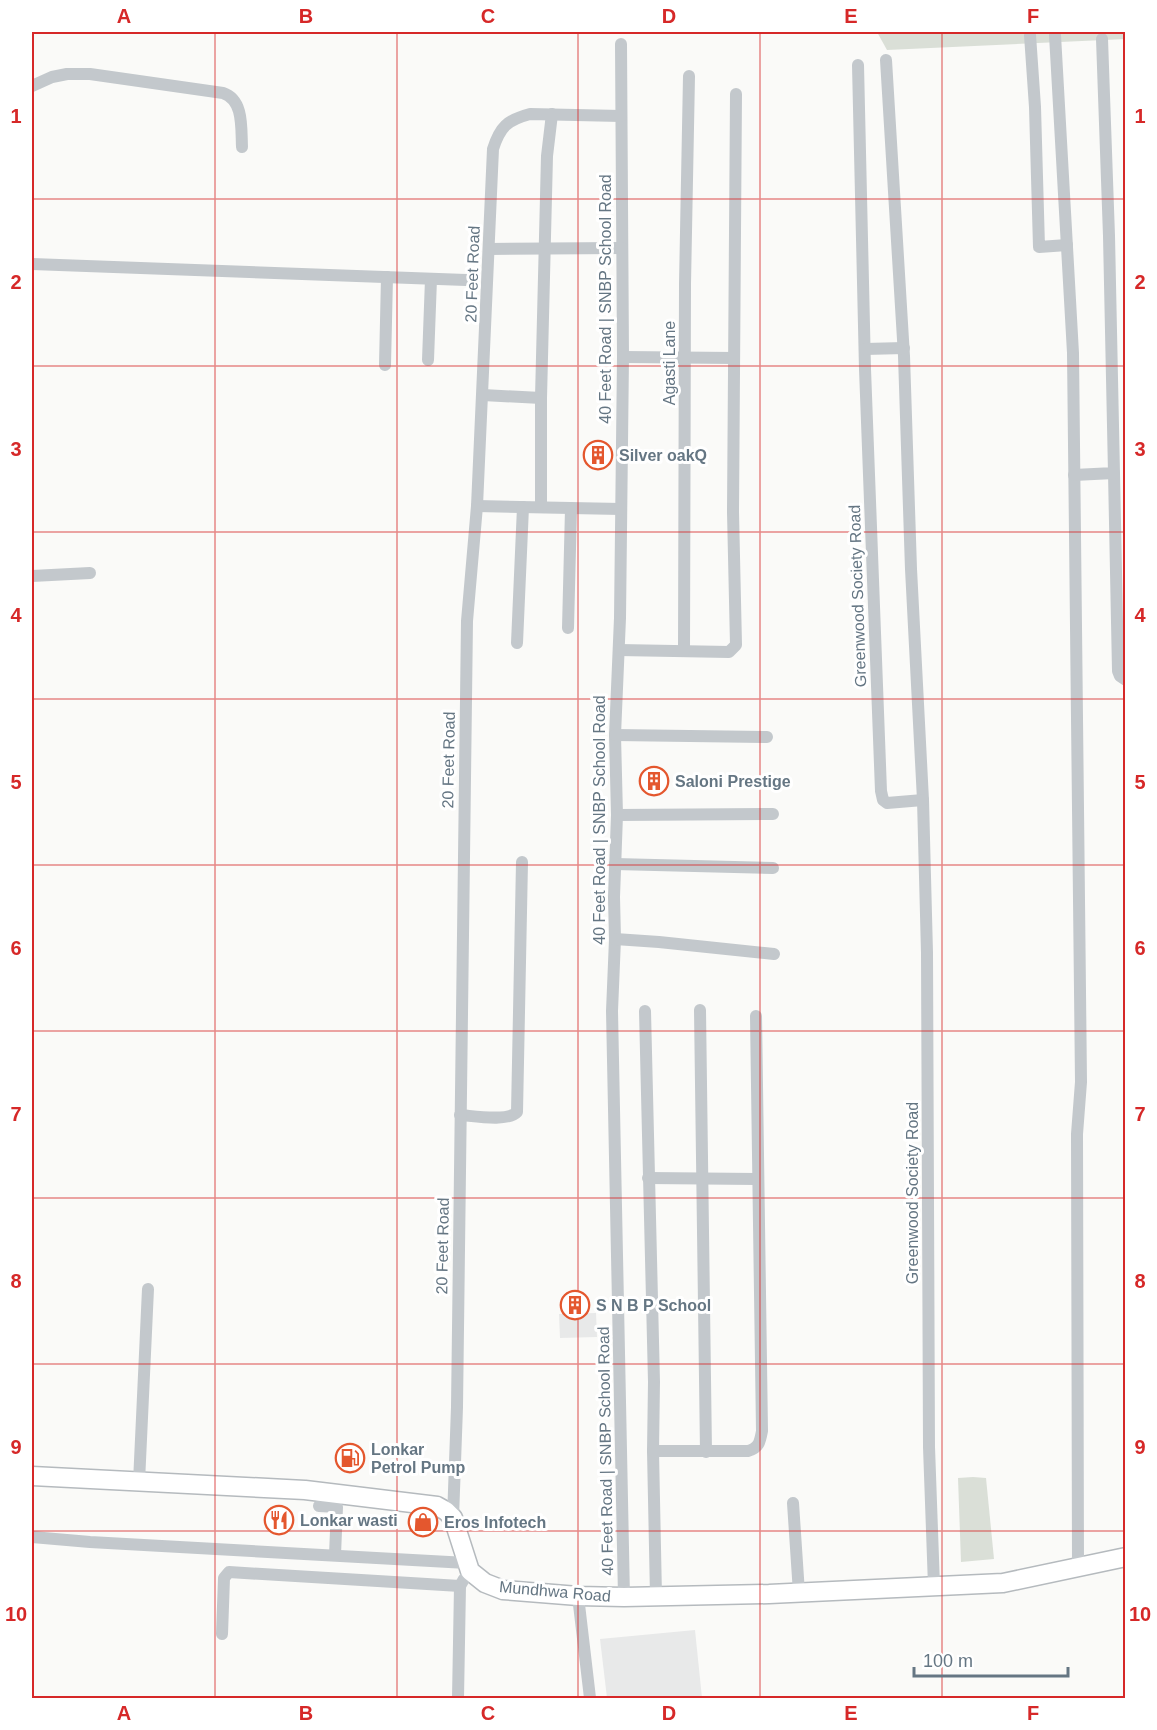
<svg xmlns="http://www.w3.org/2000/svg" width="1157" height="1730" font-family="Arial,sans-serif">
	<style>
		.built { fill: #e8e9e9 }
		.green { fill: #dadfd7 }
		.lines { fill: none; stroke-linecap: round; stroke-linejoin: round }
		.primary-casing { stroke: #b5babe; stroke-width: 21 }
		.street { stroke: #c3c8cc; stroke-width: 12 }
		.primary { stroke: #fff; stroke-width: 18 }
		.grid { fill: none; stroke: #d62828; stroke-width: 1.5; stroke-opacity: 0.55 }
		.labels { text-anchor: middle; stroke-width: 6; stroke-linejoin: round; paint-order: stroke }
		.street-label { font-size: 16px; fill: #657683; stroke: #fff }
		.poi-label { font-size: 16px; font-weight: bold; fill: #657683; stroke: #fff; text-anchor: start }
		.neatline { fill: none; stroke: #d62828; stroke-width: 2 }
		.grid-label { font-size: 20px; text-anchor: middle; font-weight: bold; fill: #d62828 }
	</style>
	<rect width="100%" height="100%" fill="#fafaf8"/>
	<g class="built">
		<polygon points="596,1313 597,1337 560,1338 559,1314"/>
		<polygon points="695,1630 702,1698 607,1698 600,1639"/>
	</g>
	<g class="green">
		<polygon points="877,32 1125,32 1126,39 887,50"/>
		<polygon points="973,1477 986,1478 994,1559 961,1562 958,1478"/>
	</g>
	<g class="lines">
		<g class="primary-casing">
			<polyline id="primary" points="32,1476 305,1490 437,1506 446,1511 453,1518 470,1571 485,1583 503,1590 578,1596 624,1597 769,1594 1003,1583 1126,1557"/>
		</g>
		<g class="street">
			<polyline points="1030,35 1035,107 1039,247 1067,245"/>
			<polyline points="1055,35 1073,353 1081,1082 1077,1134 1078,1567"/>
			<polyline points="621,44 623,357 620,618 615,735 617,815 614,897 615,939 612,1011 624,1597"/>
			<polyline points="886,60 904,356 911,569 923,800 927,953 929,1447 934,1586"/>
			<polyline points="858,65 865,369 881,791 883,800 887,803 923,800"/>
			<path d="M32 86 52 77 67 74H90L223 93C244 100 241 128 242 147"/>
			<polyline points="489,249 622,248"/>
			<polyline points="32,264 466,280"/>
			<polyline points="865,349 904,348"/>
			<polyline points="623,357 734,358"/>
			<polyline points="428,360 431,279"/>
			<polyline points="385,365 387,277"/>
			<polyline points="483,395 541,398"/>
			<polyline points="1114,473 1118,671 1120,676 1126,680"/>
			<polyline points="1074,475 1114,473 1109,236 1102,39"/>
			<polyline points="477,506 621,509"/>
			<polyline points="541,507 541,398 547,156 552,114"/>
			<polyline points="32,576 90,573"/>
			<polyline points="568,628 571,509"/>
			<polyline points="517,643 523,507"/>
			<polyline points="619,650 729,652 736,645 733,512 736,94"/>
			<polyline points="684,651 685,284 689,76"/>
			<polyline points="615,735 767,737"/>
			<polyline points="617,815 773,814"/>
			<polyline points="615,864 773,868"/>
			<polyline points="615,939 659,942 774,954"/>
			<polyline points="700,1010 706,1452"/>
			<polyline points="645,1011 654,1382 653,1451 656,1596"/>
			<path d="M460 1115C474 1116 508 1122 517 1112L522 862"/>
			<polyline points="648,1178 757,1179"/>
			<path d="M653 1451H748C759 1448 760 1442 762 1431L756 1016"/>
			<polyline points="139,1482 148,1289"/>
			<polyline points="793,1503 799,1593"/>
			<polyline points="319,1506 337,1507 335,1555"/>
			<path d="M453 1518 457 1407 467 621 477 506 493 149C500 127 507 120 530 114L621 116"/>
			<polyline points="32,1537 90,1542 467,1563"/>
			<polyline points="578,1596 590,1698"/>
			<polyline points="222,1634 224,1578 229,1572 460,1586"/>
			<polyline points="458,1698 460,1586 464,1579"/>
		</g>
		<use href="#primary" class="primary"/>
	</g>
	<path class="grid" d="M215 32V1698M397 32V1698M578 32V1698M760 32V1698M942 32V1698M32 199H1126M32 366H1126M32 532H1126M32 699H1126M32 865H1126M32 1031H1126M32 1198H1126M32 1364H1126M32 1531H1126"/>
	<defs>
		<g id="building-ring" transform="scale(1.5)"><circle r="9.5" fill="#fff" stroke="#e4572e" stroke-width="1.5"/><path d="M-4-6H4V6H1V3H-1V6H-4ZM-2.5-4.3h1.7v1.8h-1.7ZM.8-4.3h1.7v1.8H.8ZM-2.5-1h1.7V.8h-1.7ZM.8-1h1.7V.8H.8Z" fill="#e4572e"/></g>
		<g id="fuel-ring" transform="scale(1.5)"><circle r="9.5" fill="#fff" stroke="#e4572e" stroke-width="1.5"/><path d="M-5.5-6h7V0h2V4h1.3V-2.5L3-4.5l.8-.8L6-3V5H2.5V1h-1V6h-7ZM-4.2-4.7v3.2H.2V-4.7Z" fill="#e4572e"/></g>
		<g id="restaurant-ring" transform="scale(1.5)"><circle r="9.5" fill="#fff" stroke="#e4572e" stroke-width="1.5"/><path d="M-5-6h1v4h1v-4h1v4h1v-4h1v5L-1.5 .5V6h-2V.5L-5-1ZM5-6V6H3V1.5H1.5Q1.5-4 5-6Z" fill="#e4572e"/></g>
		<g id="shop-ring" transform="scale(1.5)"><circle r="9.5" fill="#fff" stroke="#e4572e" stroke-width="1.5"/><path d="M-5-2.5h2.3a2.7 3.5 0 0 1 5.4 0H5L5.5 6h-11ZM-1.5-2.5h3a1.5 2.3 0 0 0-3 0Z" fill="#e4572e"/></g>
	</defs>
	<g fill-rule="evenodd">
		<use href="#building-ring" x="598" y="455"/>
		<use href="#building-ring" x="654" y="781"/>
		<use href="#building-ring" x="575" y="1305"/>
		<use href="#fuel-ring" x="350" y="1458"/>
		<use href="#restaurant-ring" x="279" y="1520"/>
		<use href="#shop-ring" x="423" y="1522"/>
	</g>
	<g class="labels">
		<g class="street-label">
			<text transform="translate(472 274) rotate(-88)" y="6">20 Feet Road</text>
			<text transform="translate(605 299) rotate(-90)" y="6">40 Feet Road | SNBP School Road</text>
			<text transform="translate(669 363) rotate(-90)" y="6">Agasti Lane</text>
			<text transform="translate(857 596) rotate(-92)" y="6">Greenwood Society Road</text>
			<text transform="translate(448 760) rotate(-89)" y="6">20 Feet Road</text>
			<text transform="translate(599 820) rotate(-90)" y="6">40 Feet Road | SNBP School Road</text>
			<text transform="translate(912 1193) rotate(-90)" y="6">Greenwood Society Road</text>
			<text transform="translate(442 1246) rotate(-89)" y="6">20 Feet Road</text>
			<text transform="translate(605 1451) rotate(-91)" y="6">40 Feet Road | SNBP School Road</text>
			<text transform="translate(555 1591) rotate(5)" y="6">Mundhwa Road</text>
		</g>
		<g class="poi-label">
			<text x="619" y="461">Silver oakQ</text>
			<text x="675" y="787">Saloni Prestige</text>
			<text x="596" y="1311">S N B P School</text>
			<text x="371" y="1455">Lonkar<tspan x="371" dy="18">Petrol Pump</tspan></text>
			<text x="300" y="1526">Lonkar wasti</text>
			<text x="444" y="1528">Eros Infotech</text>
		</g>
	</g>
	<rect width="1157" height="1730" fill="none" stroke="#ffffff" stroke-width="66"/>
	<path d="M914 1667v9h154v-9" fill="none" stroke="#657683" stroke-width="3"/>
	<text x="923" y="1667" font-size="18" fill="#657683" stroke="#ffffff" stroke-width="4.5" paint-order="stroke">100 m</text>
	<rect x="33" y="33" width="1091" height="1664" class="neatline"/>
	<g class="grid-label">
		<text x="124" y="23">A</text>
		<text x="306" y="23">B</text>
		<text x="488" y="23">C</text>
		<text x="669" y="23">D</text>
		<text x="851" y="23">E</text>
		<text x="1033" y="23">F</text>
		<text x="16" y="123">1</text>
		<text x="1140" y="123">1</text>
		<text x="16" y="289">2</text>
		<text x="1140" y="289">2</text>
		<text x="16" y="456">3</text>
		<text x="1140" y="456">3</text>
		<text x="16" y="622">4</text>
		<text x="1140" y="622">4</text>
		<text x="16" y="789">5</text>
		<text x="1140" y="789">5</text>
		<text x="16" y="955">6</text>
		<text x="1140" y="955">6</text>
		<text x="16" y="1121">7</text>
		<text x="1140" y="1121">7</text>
		<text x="16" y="1288">8</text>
		<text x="1140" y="1288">8</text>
		<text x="16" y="1454">9</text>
		<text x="1140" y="1454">9</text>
		<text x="16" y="1621">10</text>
		<text x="1140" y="1621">10</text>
		<text x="124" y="1720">A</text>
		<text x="306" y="1720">B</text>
		<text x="488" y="1720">C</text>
		<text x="669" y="1720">D</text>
		<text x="851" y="1720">E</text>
		<text x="1033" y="1720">F</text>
	</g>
</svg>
